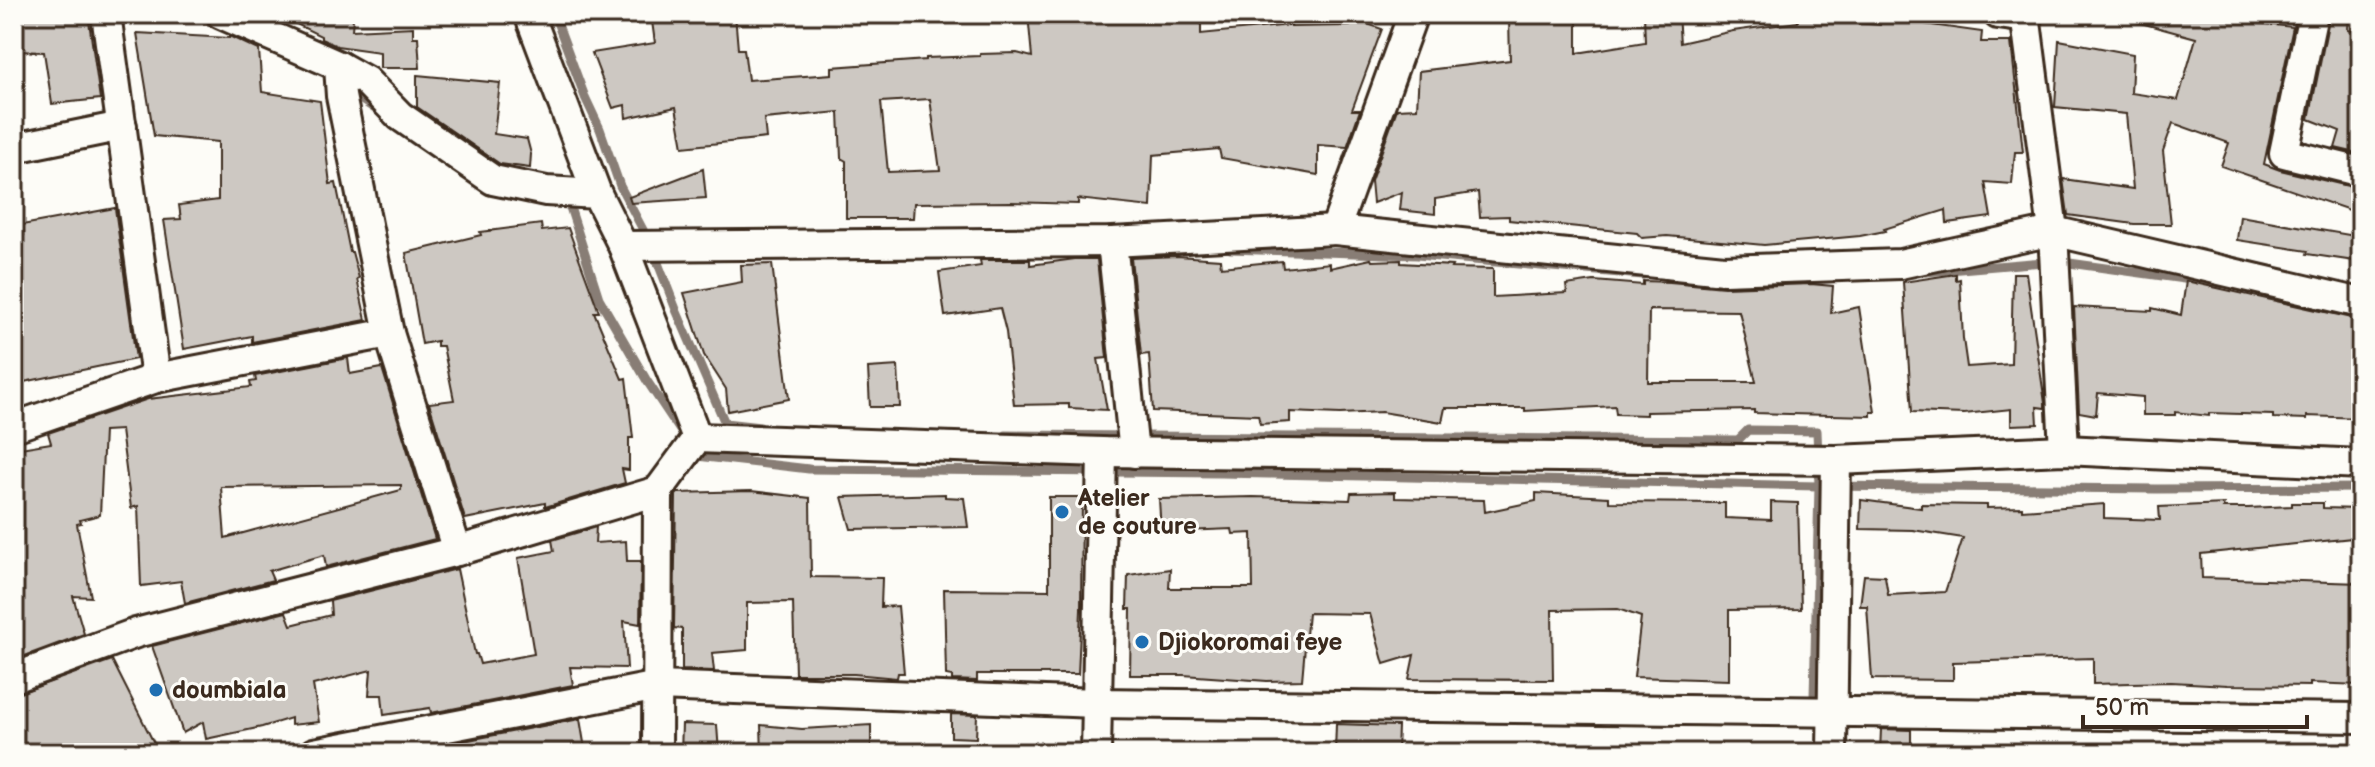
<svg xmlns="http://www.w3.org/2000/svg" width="2375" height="767" font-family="'Balsamiq Sans',sans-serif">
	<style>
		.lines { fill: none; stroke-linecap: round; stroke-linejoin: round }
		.stream { stroke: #887d74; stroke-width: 9 }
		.building { fill: #cdc8c2; stroke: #3b2a1e; stroke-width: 2; fill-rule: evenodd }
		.minor-casing { stroke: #3b2a1e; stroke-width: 34 }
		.minor { stroke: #fdfcf7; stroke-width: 28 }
		.poi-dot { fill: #1f6fb2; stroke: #fdfcf7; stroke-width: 3 }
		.labels { text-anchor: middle; stroke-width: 6; stroke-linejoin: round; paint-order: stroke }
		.poi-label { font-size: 24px; font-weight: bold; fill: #3b2a1e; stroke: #fdfcf7; text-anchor: start }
	</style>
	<rect width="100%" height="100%" fill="#fdfcf7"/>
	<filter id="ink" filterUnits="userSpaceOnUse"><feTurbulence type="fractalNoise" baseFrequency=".0125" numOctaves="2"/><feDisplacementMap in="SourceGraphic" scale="16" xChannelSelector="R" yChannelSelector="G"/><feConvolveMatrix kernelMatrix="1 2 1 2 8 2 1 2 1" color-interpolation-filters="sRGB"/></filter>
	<g filter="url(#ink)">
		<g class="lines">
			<g class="stream">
				<polyline points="554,14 585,97 600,129 620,186 651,245 677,312 725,423 760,427"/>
				<polyline points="348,89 351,93 381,113"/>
				<polyline points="562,200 568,201 599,298 647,381 683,435"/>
				<polyline points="1230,249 1417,255 1643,275"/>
				<polyline points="1925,272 2055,261 2220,284"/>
				<polyline points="1006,435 1738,440 1748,430 1817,431 1819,486 1814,697"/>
				<polyline points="694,451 697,456 809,469 1221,473 1819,486 2157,489 2361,488"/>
			</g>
		</g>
		<g class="building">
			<polygon points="14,14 88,14 100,99 52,104 44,52 14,51"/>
			<polygon points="276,14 305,14 353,18 352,30 413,27 413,37 418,37 420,68 380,68 380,52 337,46 321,39 321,36"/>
			<path d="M651 14H735L738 49H744L748 80 832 74V67L926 60V58L980 56V54L1017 53 1032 57 1028 14H1167L1165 21 1201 22V34L1291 25V27L1350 26 1353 19 1382 29 1352 110H1360L1347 147 1318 145V175L1221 158 1219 149 1153 155 1151 207 1078 199V204L1011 202 914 203 913 218H846V161L841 158 839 112 764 119 766 138 683 147 676 107 626 118 625 105 613 108 592 53 655 43ZM930 99 940 170 888 172 881 102Z"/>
			<polygon points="1542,14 1577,14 1577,53 1645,42 1644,14 1678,14 1680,43 1733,31 1798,22 1798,19 1832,19 1832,21 1880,25 1881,18 1982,32 1981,42 2011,42 2023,152 2015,152 2012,184 1985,182 1991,217 1947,223 1946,210 1884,229 1885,231 1860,236 1764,245 1667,236 1642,238 1637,233 1509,220 1509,216 1480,217 1478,192 1435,199 1435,214 1400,210 1402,192 1373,203 1371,181 1397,109 1417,108 1419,71 1510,60 1509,18"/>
			<polygon points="2138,14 2259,14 2258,23 2293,27 2264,164 2280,170 2361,189 2355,212 2221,166 2229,143 2173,123 2163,151 2171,224 2134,224 2068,215 2063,179 2133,189 2126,114 2055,107 2059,40 2133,54 2131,93 2178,100 2196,38 2137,22"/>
			<polygon points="2330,14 2349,14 2348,30 2361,33 2361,154 2335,148 2340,131 2309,119"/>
			<polygon points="137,33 229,38 229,36 259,50 262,92 320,101 330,184 336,183 350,252 352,252 359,278 357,279 366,320 252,342 252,336 184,349 164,220 181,219 179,205 218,200 218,142 154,136"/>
			<polygon points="417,75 500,83 494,134 527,139 531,154 530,168 500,164 417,107"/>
			<polygon points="703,169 706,198 631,203 629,197"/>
			<polygon points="115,208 136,359 14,384 14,237 24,235 22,225"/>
			<polygon points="2240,216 2361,237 2361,262 2307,254 2308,251 2237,240"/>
			<polygon points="541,224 542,231 568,228 599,312 594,312 622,379 626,378 633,438 629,438 629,470 622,469 625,483 545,507 545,503 465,519 429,403 454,400 443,346 437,346 437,341 422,344 406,253 481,235 480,232"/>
			<path d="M1177 256 1220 259 1221 267 1282 261 1283 268 1330 263V268L1371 259 1372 261 1401 260V263L1452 266 1451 268 1493 269V297L1567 293 1566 285 1594 281 1643 285V281L1670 282 1724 287 1811 284 1833 286 1831 313 1859 307 1875 412H1871V416L1754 413V410L1646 412V415L1616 414 1615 406 1525 411V408H1445L1442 422 1382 412 1340 414 1290 412V422L1260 424 1258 415 1153 411 1149 354 1141 355 1131 258ZM1649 310 1739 311 1756 382H1648Z"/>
			<polygon points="1075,259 1097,259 1107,358 1098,359 1107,410 1069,408 1069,404 1014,405 1006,332 1000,308 945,316 939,272 981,266 980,260 1030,260 1030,265"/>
			<polygon points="772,264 789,399 728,411 726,389 704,355 684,293 742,282 741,265"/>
			<polygon points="2013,273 2026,273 2045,403 2045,408 2037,407 2038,424 2011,425 2011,409 1964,414 1912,412 1903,282 1956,274 1956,280 1960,279 1963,339 1967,367 2011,364"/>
			<polygon points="2186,281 2361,320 2361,418 2307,416 2307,419 2273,418 2273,415 2209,413 2209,416 2175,412 2175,415 2143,415 2143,397 2098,393 2096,415 2079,412 2074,307 2152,311 2152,308 2181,315"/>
			<path d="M348 358 350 374 382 368 435 539 326 567 324 555 269 571 273 580 185 603 181 581 141 586 138 506 131 508 121 430 104 431 100 515 80 520 81 523 77 524 91 597 73 596 84 634 14 660V449L51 443 48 433 148 399 251 387 250 382 256 381 255 376ZM401 485V490L225 538 221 487Z"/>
			<polygon points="898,366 900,407 870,407 868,368"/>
			<polygon points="751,491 810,498 811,577 882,578 881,607 898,606 904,673 898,673 897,678 854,674 795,674 793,602 747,603 747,650 712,653 714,671 682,670 682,629 674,628 676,495 678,493"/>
			<polygon points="1395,492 1395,498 1484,500 1485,512 1536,501 1536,493 1609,497 1609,502 1725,503 1725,518 1771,520 1771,502 1798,503 1801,609 1729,610 1729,680 1634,677 1641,617 1618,609 1552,610 1553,680 1409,679 1414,655 1384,664 1370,614 1308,613 1302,680 1267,681 1183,675 1130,675 1131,609 1127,609 1128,575 1170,569 1169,588 1253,588 1252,533 1233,534 1232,529 1161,532 1159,499 1253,497 1350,500 1351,493"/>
			<polygon points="945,494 945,497 964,498 968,527 851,529 842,497"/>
			<polygon points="1049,497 1082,497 1081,610 1078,674 977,674 977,681 952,680 952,676 946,675 944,589 1049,590"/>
			<polygon points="1861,500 1921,508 1921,504 1987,505 1987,508 2022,507 2022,510 2104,504 2104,518 2160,520 2159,507 2224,504 2223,508 2248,508 2292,506 2292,503 2323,503 2323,508 2361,509 2361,537 2201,554 2202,578 2361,583 2361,685 2310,683 2310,686 2228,685 2171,682 2093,684 2093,658 1953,662 1953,680 1872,679 1867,606 1860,606 1864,575 1885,576 1888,595 1945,592 1963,538 1913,530 1860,529"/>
			<polygon points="596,527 595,543 626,541 627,561 641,561 640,624 624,621 627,668 570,667 573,685 431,713 430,708 384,715 382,695 369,695 371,670 313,685 319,722 291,725 291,718 262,727 206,739 203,722 183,733 152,646 286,612 291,625 331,615 330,601 457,569 475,654 477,654 480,664 534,654 518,558 554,551 552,540"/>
			<polygon points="112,660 159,753 14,753 14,695"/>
			<polygon points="951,714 977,715 976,738 951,737"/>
			<polygon points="580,719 585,749 554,753 439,753 437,746"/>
			<polygon points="682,724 717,725 719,753 681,753"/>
			<polygon points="1336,724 1398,726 1397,753 1335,753"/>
			<polygon points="761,725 802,729 871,725 871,753 807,750 808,753 762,753"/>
			<polygon points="1881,729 1911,730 1911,753 1880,753"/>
		</g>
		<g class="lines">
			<g class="minor-casing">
				<g id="minor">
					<polyline points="106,14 156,378"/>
					<polyline points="221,14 339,66 366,81 400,116 493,180 546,191 597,194"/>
					<polyline points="529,14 597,194 623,246 697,438"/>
					<polyline points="1413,14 1335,230 1724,270 1900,264 2053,231 2361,303"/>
					<polyline points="1998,14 2027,18 2030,14"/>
					<polyline points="2025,14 2053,231 2064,450"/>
					<polyline points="2313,14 2284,153 2361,172"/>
					<polyline points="339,66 341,96 389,333 457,551"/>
					<polyline points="14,148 122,126"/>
					<polyline points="1112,242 1134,453"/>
					<polyline points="623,246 1112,242 1335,230"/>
					<polyline points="14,427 156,378 389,333"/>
					<polyline points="697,438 1102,452 1836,460 2064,450 2361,464"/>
					<polyline points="14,678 136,633 457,551 658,491"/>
					<polyline points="314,753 658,686 1096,703 2361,718"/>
					<polyline points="657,753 658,491 697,438"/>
					<polyline points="1096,753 1102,452"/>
					<polyline points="1832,753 1836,460"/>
				</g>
			</g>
			<use href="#minor" class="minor"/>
		</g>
	</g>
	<g class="poi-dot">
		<circle cx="1062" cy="512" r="8"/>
		<circle cx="1142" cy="642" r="8"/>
		<circle cx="156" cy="690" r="8"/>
	</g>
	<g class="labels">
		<g class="poi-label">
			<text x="1078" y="506">Atelier<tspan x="1078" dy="28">de couture</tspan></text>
			<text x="1158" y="650">Djiokoromai feye</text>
			<text x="172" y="698">doumbiala</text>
		</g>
	</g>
	<rect width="2375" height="767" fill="none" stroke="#fdfcf7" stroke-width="48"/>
	<rect x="24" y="24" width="2327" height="719" fill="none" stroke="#3b2a1e" stroke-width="3" filter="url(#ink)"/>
	<path d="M2083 715v12h224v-12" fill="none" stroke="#3b2a1e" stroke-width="4"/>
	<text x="2095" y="715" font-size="24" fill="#3b2a1e" stroke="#fdfcf7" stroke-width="6" paint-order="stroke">50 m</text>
</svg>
